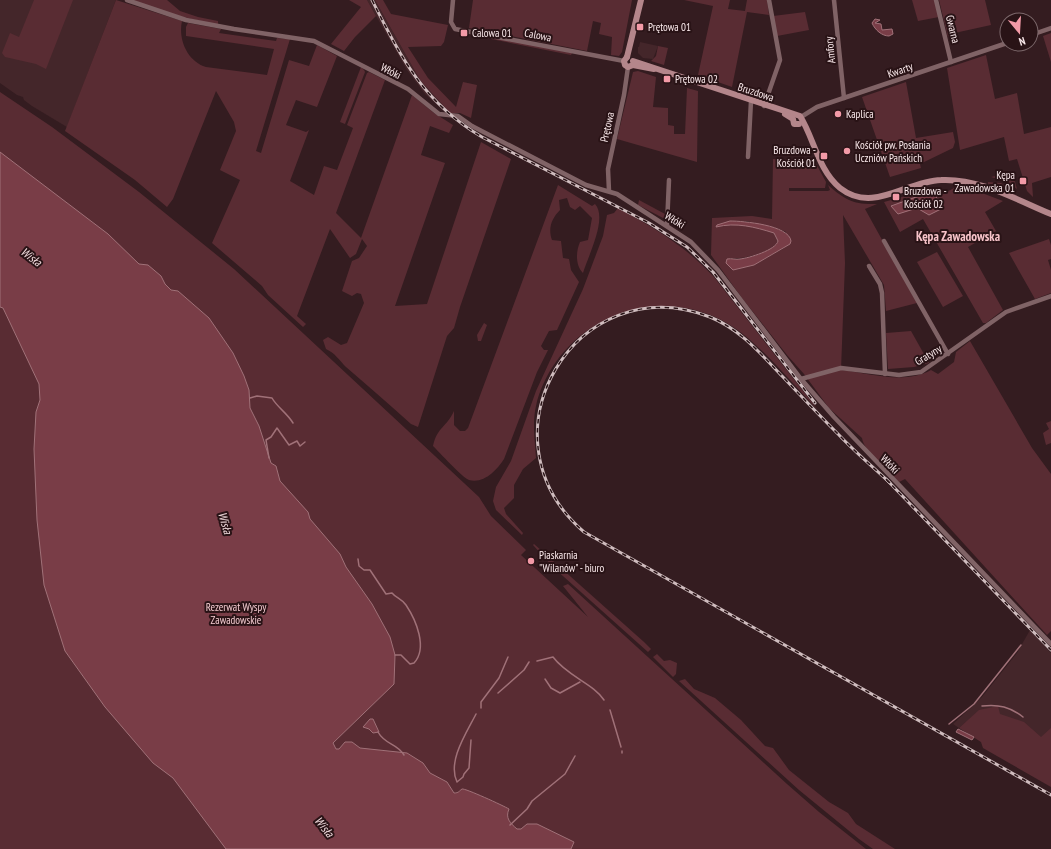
<svg xmlns="http://www.w3.org/2000/svg" width="1051" height="849" font-family="'PT Sans Narrow',sans-serif">
	<style>
		.built { fill: #44262a }
		.green { fill: #592c33; fill-rule: evenodd }
		.water { fill: #793d47; stroke: #a07178 }
		.lines { fill: none; stroke-linecap: round; stroke-linejoin: round }
		.stream { stroke: #a07178; stroke-width: 1.5 }
		.street { stroke: #806366; stroke-width: 4.5 }
		.secondary { stroke: #b4868b; stroke-width: 6 }
		.rail-casing { stroke: #cfbcbe; stroke-width: 3 }
		.rail { stroke: #291316; stroke-width: 1.5; stroke-dasharray: 4.5; stroke-linecap: butt }
		.poi-dot { fill: #f39aa7; stroke: #291316; stroke-width: 1.5 }
		.labels { text-anchor: middle; stroke-width: 4; stroke-linejoin: round; paint-order: stroke }
		.poi-label { font-size: 11px; fill: #fbeaec; stroke: #291316; text-anchor: start }
		.street-label { font-size: 11px; fill: #fbeaec; stroke: #291316 }
		.park-label { font-size: 11px; fill: #f4ccd1; stroke: #291316 }
		.water-label { font-size: 12px; font-style: italic; fill: #f2dddf; stroke: #291316 }
		.quarter-label { font-size: 13px; font-weight: bold; fill: #f7c3c9; stroke: #291316 }
	</style>
	<rect width="100%" height="100%" fill="#341c20"/>
	<g class="built">
		<polygon points="0,0 116,0 67,127 32,106 24,100 23,97 17,95 0,83"/>
		<polygon points="367,0 375,0 420,80 450,113 446,113 425,94 407,70"/>
		<polygon points="640,42 658,46 653,59 643,58 638,53 638,47 639,47"/>
		<polygon points="1030,630 1051,653 1051,762 979,711 959,728 953,724 982,697 1017,653"/>
	</g>
	<g class="green">
		<polygon points="34,0 73,0 46,69 36,64 5,57 2,53 10,33 19,37"/>
		<path d="M116 0 182 21C178 39 187 61 206 67L267 75 274 49 186 36V27L188 23 221 29 219 33 276 41 277 38 290 39 256 151 261 153 289 60 309 66 317 45 337 56 317 107 296 100 286 125 306 132 309 130 290 181 314 195 324 166 337 170 353 128 347 125 367 73 369 72 385 80 336 213 361 238 412 95 434 113 453 125 449 133 430 126 421 155 445 163 395 306 427 304 481 142 511 159 460 307 454 328 447 336 418 427 411 424C390 405 368 386 346 367 339 360 335 353 326 349L323 340 328 337 341 345 347 343 364 303 361 294 357 293 352 296 342 291 352 261 359 258 367 246 362 239 356 254 350 258 330 229 297 316 306 324 303 327 268 295 262 286 212 243 240 180 220 170 236 131 234 122 216 91 173 199 167 207 135 180 65 131Z"/>
		<polygon points="133,0 167,0 180,11 198,17 218,21 218,25 174,15"/>
		<polygon points="349,0 367,0 376,16 355,37 344,51 331,44 361,7"/>
		<polygon points="375,0 383,0 391,14 448,25 444,42 441,46 408,47 428,78 456,107 463,82 477,85 471,118 460,113 450,113 420,80"/>
		<polygon points="473,0 632,0 622,52 619,56 611,55 612,37 599,34 601,23 593,21 587,51 469,28"/>
		<polygon points="684,0 730,0 728,9 745,11 747,0 767,0 769,15 747,12 732,87 698,75 713,6"/>
		<polygon points="912,0 935,0 939,17 918,21"/>
		<polygon points="939,0 985,0 991,25 950,34 948,37"/>
		<polygon points="805,12 809,30 777,36 773,16"/>
		<polygon points="1051,33 1051,62 1043,36"/>
		<polygon points="486,36 572,53 571,55 486,38"/>
		<polygon points="658,46 668,48 664,65 651,61 656,56"/>
		<polygon points="986,55 995,99 1017,93 1024,134 1051,127 1051,177 1032,183 1033,197 1027,191 1017,159 1009,161 1004,137 960,150 947,68"/>
		<polygon points="361,67 364,70 365,72 345,124 340,122"/>
		<polygon points="638,71 656,77 653,107 668,108 668,125 674,126 674,134 685,134 687,88 698,91 697,162 617,139 633,72"/>
		<polygon points="906,82 916,138 953,132 955,142 953,148 920,164 921,168 890,177 862,97"/>
		<polygon points="0,92 52,127 139,192 234,269 479,497 491,516 526,550 521,555 588,617 563,586 568,584 787,784 819,812 866,849 0,849"/>
		<path d="M773 159 814 160 826 182 825 188H789V191H828L830 190 828 185C845 200 854 205 877 204L865 209 917 303 886 311 884 285 843 215 845 263 841 370C870 373 904 385 931 370L938 374 954 362 956 352 970 341 1032 448 1051 474V631L1047 635 905 479 899 482C889 470 864 452 862 438L829 408 804 374 787 355 742 298 711 255 712 218 752 216 772 219ZM730 221H747L779 229 786 232 784 248 754 265 734 269 727 264 730 258C741 260 775 252 778 241L774 233 750 226 727 224Z"/>
		<polygon points="1009,173 1013,175 1017,189 1006,181 991,177"/>
		<polygon points="988,182 1001,183 1016,195 988,185"/>
		<path d="M558 185 592 206 595 204C608 218 588 256 583 273 575 265 576 251 580 242L588 240 592 218 580 206 575 210 570 207 567 198 559 200 560 210C551 219 548 229 552 240L561 241 563 258 569 259 571 270 579 282 557 330 549 331 541 346 544 350H548L537 372 504 459C497 470 484 484 469 480 463 478 439 452 433 446 437 427 447 427 454 411V425L460 431H465L468 428Z"/>
		<polygon points="956,187 974,190 1003,201 985,212 996,231 968,247 1003,310 986,323 983,323 923,219 900,232 884,202 934,188 939,196"/>
		<polygon points="639,200 665,214 665,219 638,205"/>
		<path d="M618 208C656 229 684 245 714 277L818 410C789 381 753 333 715 317 641 285 555 328 536 406 532 423 535 441 536 458L523 469 514 485V498L504 508 506 514 523 533 522 535 496 510 493 501 496 487 511 461 536 391 583 289 603 236 607 215 614 213Z"/>
		<polygon points="1049,239 1051,245 1051,259 1048,260 1051,270 1051,293 1035,299 1009,253"/>
		<polygon points="937,252 963,296 943,307 917,262"/>
		<polygon points="484,323 487,325 481,341 478,341 477,335"/>
		<polygon points="911,331 929,363 914,367 888,369 886,333"/>
		<polygon points="1051,421 1051,443 1046,445 1043,433 1049,429 1046,423"/>
		<polygon points="534,544 644,642 651,649 648,652 554,568 533,545"/>
		<polygon points="657,654 664,661 670,660 677,663 676,674 673,677 653,657"/>
		<polygon points="685,679 694,689 715,698 741,720 765,746 773,748 789,770 829,802 848,813 856,824 895,849 873,849 859,839 799,790 679,681"/>
		<polygon points="998,706 1000,714 1024,722 1041,737 1051,728 1051,787 983,748 981,742 959,728 979,710"/>
	</g>
	<g class="water">
		<path d="M875 19 880 20 875 23 881 24 882 30 892 29 893 34 889 36C882 36 875 30 872 23Z"/>
		<path d="M0 152 108 234 139 264 148 265 161 276 165 284 171 290 178 291 209 318 233 353 244 376 249 390 250 408 259 426 271 463 276 466 280 481 308 512 310 519 340 554 346 567 372 604 390 637 395 655 394 684 333 743 336 749H339L345 742H352L360 748 407 753 423 763 430 773 447 782 454 793C459 793 459 791 462 789 465 788 504 806 509 809 505 818 510 823 517 829H521L527 824H537L574 842 571 849H226L173 778 153 763 105 707 65 651 44 585 37 520 34 449 36 412 40 400 39 384 3 308 0 307Z"/>
		<polygon points="930,192 935,194 941,209 929,215 917,208 898,214 891,206"/>
		<path d="M730 221C743 221 789 225 791 241L790 244 754 265 733 270 726 263 727 259C732 258 736 260 740 259 749 258 776 250 778 241L774 233C755 227 736 222 716 227L717 225Z"/>
		<polygon points="370,719 373,719 379,732 373,733 369,729 363,727"/>
		<polygon points="958,729 974,737 972,740 956,732"/>
	</g>
	<g class="lines">
		<g class="stream">
			<path d="M250 398 257 396 272 398C277 407 287 413 293 423"/>
			<polyline points="269,458 266,440 271,437 277,428 289,445 297,441 300,446 305,442"/>
			<path d="M358 559 359 566 364 570H370L386 594 392 593C396 598 402 599 406 605 416 620 428 648 414 663L410 664 401 655H395"/>
			<path d="M537 661 553 657C567 676 594 684 604 700"/>
			<polyline points="545,679 551,688 560,693 580,682"/>
			<polyline points="498,693 524,670 529,662"/>
			<path d="M982 706C999 704 1010 707 1023 717"/>
			<polyline points="481,708 481,702 499,678 508,657"/>
			<polyline points="610,710 621,747"/>
			<polyline points="949,724 974,704 1021,645"/>
			<path d="M378 732C385 745 397 743 404 755"/>
			<path d="M471 740 469 768 464 774 463 777 457 782C447 761 467 732 476 714"/>
			<polyline points="622,751 622,753"/>
			<polyline points="510,825 527,809 532,801 565,774 575,756"/>
		</g>
		<g class="street">
			<polyline points="127,0 186,20 234,29 314,41 408,89 439,114 458,116 472,126 586,185 617,194 691,242 718,270 801,379 834,417 1051,644"/>
			<polyline points="453,0 451,22 455,29 624,61"/>
			<polyline points="834,0 844,98"/>
			<polyline points="936,0 951,62"/>
			<polyline points="1031,35 1051,28"/>
			<polyline points="764,106 780,60 769,0"/>
			<polyline points="801,117 817,107 1007,43"/>
			<polyline points="748,157 751,101"/>
			<polyline points="609,191 608,169 624,95 628,67"/>
			<polyline points="667,225 669,180"/>
			<polyline points="884,241 948,354"/>
			<polyline points="869,266 880,284 882,293 885,374"/>
			<polyline points="801,379 841,368 899,375 921,372 1006,312 1051,296"/>
		</g>
		<g class="secondary">
			<polyline points="627,57 641,0"/>
			<polyline points="627,57 624,61 625,65 628,67 633,65"/>
			<path d="M633 61 800 116C814 138 818 170 840 188 873 214 906 181 941 180 979 178 1017 200 1051 214"/>
			<polyline points="633,65 654,69"/>
			<polyline points="785,114 793,119 794,124 799,124"/>
		</g>
		<g class="rail-casing">
			<g id="rail">
				<path d="M372 0C402 59 423 102 482 137L649 223 687 247 713 272 815 403"/>
				<polyline points="886,479 1051,650"/>
				<path d="M890 483C873 467 855 452 839 435 820 416 801 396 782 376 761 354 740 329 710 317 576 265 474 437 584 532L1051 795"/>
			</g>
		</g>
		<use href="#rail" class="rail"/>
	</g>
	<g class="poi-dot">
		<rect x="636" y="23" width="8" height="8" rx="2"/>
		<rect x="460" y="29" width="8" height="8" rx="2"/>
		<rect x="663" y="75" width="8" height="8" rx="2"/>
		<circle cx="838" cy="114" r="4"/>
		<circle cx="847" cy="151" r="4"/>
		<rect x="820" y="152" width="8" height="8" rx="2"/>
		<rect x="1019" y="177" width="8" height="8" rx="2"/>
		<rect x="892" y="193" width="8" height="8" rx="2"/>
		<circle cx="531" cy="561" r="4"/>
	</g>
	<g class="labels">
		<g class="poi-label">
			<text x="648" y="31">Prętowa 01</text>
			<text x="472" y="37">Calowa 01</text>
			<text x="675" y="83">Prętowa 02</text>
			<text x="846" y="118">Kaplica</text>
			<text x="855" y="149">Kościół pw. Posłania<tspan x="855" dy="13">Uczniów Pańskich</tspan></text>
			<text x="816" y="154" text-anchor="end">Bruzdowa -<tspan x="816" dy="13">Kościół 01</tspan></text>
			<text x="1015" y="179" text-anchor="end">Kępa<tspan x="1015" dy="13">Zawadowska 01</tspan></text>
			<text x="904" y="195">Bruzdowa -<tspan x="904" dy="13">Kościół 02</tspan></text>
			<text x="539" y="559">Piaskarnia<tspan x="539" dy="13">"Wilanów" - biuro</tspan></text>
		</g>
		<g class="street-label">
			<text transform="translate(953 29) rotate(76)" y="4">Gwarna</text>
			<text transform="translate(538 35) rotate(11)" y="4">Calowa</text>
			<text transform="translate(830 50) rotate(-96)" y="4">Amfory</text>
			<text transform="translate(900 70) rotate(-19)" y="4">Kwarty</text>
			<text transform="translate(391 71) rotate(27)" y="4">Włóki</text>
			<text transform="translate(756 92) rotate(18)" y="4">Bruzdowa</text>
			<text transform="translate(607 127) rotate(-77)" y="4">Prętowa</text>
			<text transform="translate(675 220) rotate(32)" y="4">Włóki</text>
			<text transform="translate(928 355) rotate(-31)" y="4">Gratyny</text>
			<text transform="translate(890 464) rotate(46)" y="4">Włóki</text>
		</g>
		<g class="park-label">
			<text x="236" y="611">Rezerwat Wyspy<tspan x="236" dy="13">Zawadowskie</tspan></text>
		</g>
		<g class="water-label">
			<text transform="translate(31 257) rotate(37)" y="4">Wisła</text>
			<text transform="translate(225 523) rotate(74)" y="4">Wisła</text>
			<text transform="translate(324 827) rotate(51)" y="4">Wisła</text>
		</g>
		<g class="quarter-label">
			<text x="958" y="241">Kępa Zawadowska</text>
		</g>
	</g>
	<g transform="translate(1019 32) rotate(162)"><circle r="19" fill="#291316" stroke="#7d696c"/>
	<path d="M0-3L7 15L0 10L-7 15Z" fill="#f39aa7"/>
	<text y="-6" font-size="11" font-weight="bold" text-anchor="middle" fill="#fbeaec">N</text>
	</g>
</svg>
